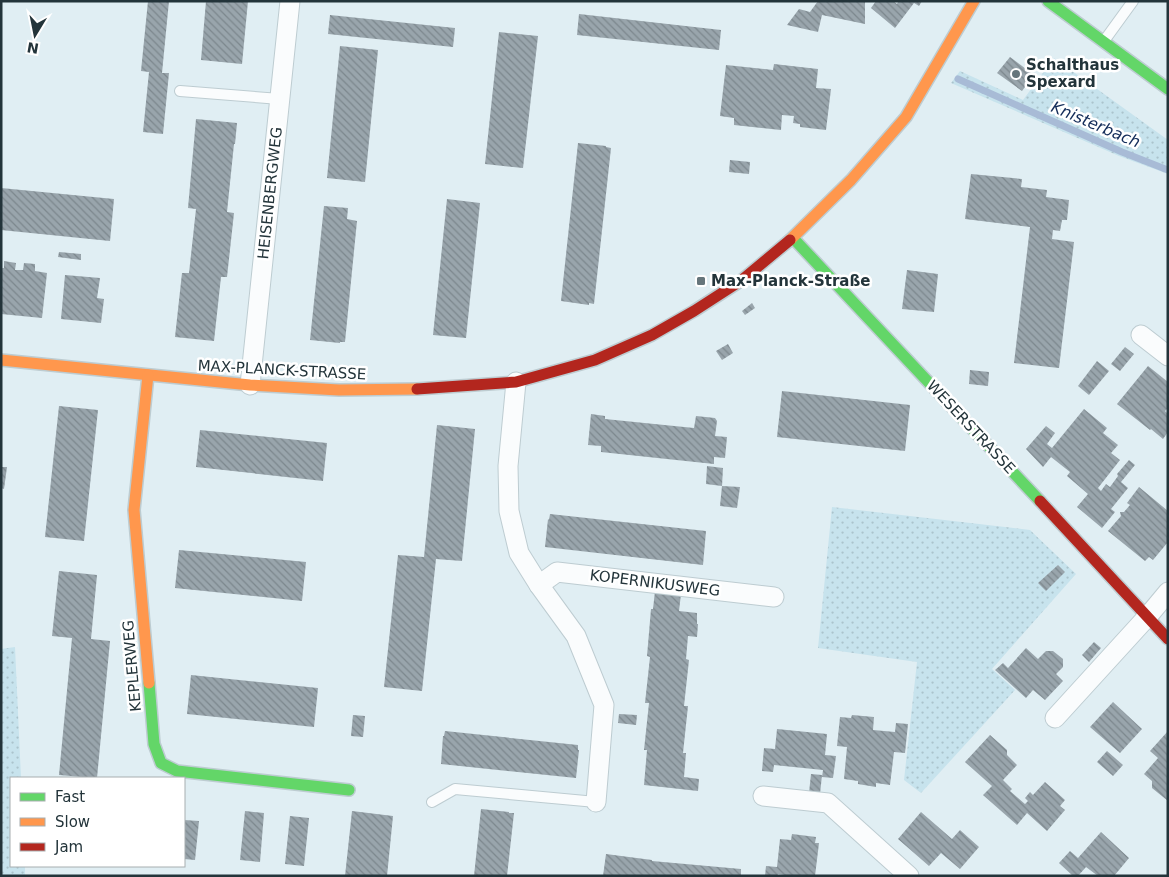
<svg xmlns="http://www.w3.org/2000/svg" width="1169" height="877" font-family="'DejaVu Sans',sans-serif">
	<style>
		.grass { fill: url(#grass-dots) }
		.lines { fill: none; stroke-linecap: round; stroke-linejoin: round }
		.stream { stroke: #a8bbd6; stroke-width: 7 }
		.building { fill: url(#building-back-hatch) }
		.lane-casing { stroke: #bdccd1; stroke-width: 12 }
		.street-casing { stroke: #bdccd1; stroke-width: 21 }
		.fast-casing { stroke: #bdccd1; stroke-width: 14 }
		.slow-casing { stroke: #bdccd1; stroke-width: 14 }
		.jam-casing { stroke: #bdccd1; stroke-width: 14 }
		.lane { stroke: #fafcfd; stroke-width: 10 }
		.street { stroke: #fafcfd; stroke-width: 19 }
		.fast { stroke: #63d668; stroke-width: 11 }
		.slow { stroke: #ff974d; stroke-width: 11 }
		.jam { stroke: #b3261e; stroke-width: 11 }
		.poi-dot { fill: #65757b; stroke: #fff; stroke-width: 2 }
		.labels { text-anchor: middle; stroke-width: 5; stroke-linejoin: round; paint-order: stroke }
		.poi-label { font-size: 15px; font-weight: bold; fill: #23343a; stroke: #fff; text-anchor: start }
		.street-label { font-size: 15px; fill: #23343a; stroke: #fff }
		.water-label { font-size: 16px; font-style: italic; fill: #132c59; stroke: #fff }
	</style>
	<defs>
		<pattern id="grass-dots" width="8" height="8" patternUnits="userSpaceOnUse" patternTransform="scale(1.25)"><rect width="8" height="8" fill="#c7e3ed"/><path d="M2 2h.1M6 6h.1" fill="none" stroke="#abc3cc" stroke-width="1.8" stroke-linecap="round"/></pattern>
		<pattern id="building-back-hatch" width="6" height="6" patternUnits="userSpaceOnUse" patternTransform="scale(1.25)"><rect width="6" height="6" fill="#99a5ac"/><path d="M-1 5l2 2M0 0l6 6M5-1l2 2" fill="none" stroke="#7c878d"/></pattern>
	</defs>
	<rect width="100%" height="100%" fill="#e0eef3"/>
	<g class="grass">
		<polygon points="1054,58 1168,140 1168,174 1119,156 951,83 960,71 1023,100"/>
		<polygon points="832,507 1030,530 1076,574 992,669 1015,690 921,793 904,780 917,662 818,648"/>
		<polygon points="15,647 21,778 11,778 11,866 25,866 25,876 1,876 1,649"/>
	</g>
	<g class="lines">
		<polyline class="stream" points="958,79 1122,152 1168,170"/>
	</g>
	<g class="building">
		<polygon points="148,1 169,1 162,73 169,73 163,134 143,132 149,72 141,71"/>
		<polygon points="206,1 248,1 242,64 201,60"/>
		<polygon points="818,1 865,1 865,24 822,15 818,32 787,25 799,9 810,12"/>
		<polygon points="876,1 893,1 897,4 898,2 896,1 922,1 919,6 914,3 895,28 871,8"/>
		<polygon points="579,14 721,30 719,50 577,35"/>
		<polygon points="330,15 455,28 453,47 328,34"/>
		<polygon points="499,32 538,36 523,168 485,164"/>
		<polygon points="340,46 378,50 365,182 327,178"/>
		<polygon points="1010,57 1034,75 1022,91 997,73"/>
		<polygon points="774,64 818,69 816,88 831,89 826,130 800,127 800,124 793,123 794,116 782,115 781,130 734,125 734,118 720,116 726,65 773,70"/>
		<polygon points="196,119 237,123 235,144 234,144 227,212 234,213 227,277 221,277 214,341 175,337 182,273 189,273 196,209 188,208"/>
		<polygon points="578,143 606,146 606,147 611,148 594,304 589,303 589,305 561,301"/>
		<polygon points="730,160 750,162 749,174 729,172"/>
		<polygon points="971,174 1022,179 1021,187 1047,190 1046,197 1069,200 1067,220 1062,220 1060,231 1053,230 1052,239 1074,242 1059,368 1014,363 1030,227 965,219"/>
		<polygon points="1,188 114,199 110,241 1,230"/>
		<polygon points="447,199 480,203 466,338 433,335"/>
		<polygon points="324,206 348,208 347,219 357,221 345,342 340,342 340,343 310,340"/>
		<polygon points="59,252 81,254 81,260 58,257"/>
		<polygon points="4,261 16,263 15,270 23,270 24,263 35,264 35,271 47,273 42,318 1,314 1,268 4,268"/>
		<polygon points="907,270 938,274 934,312 902,309"/>
		<polygon points="65,275 100,278 97,298 104,299 101,323 61,319"/>
		<polygon points="752,303 755,308 745,315 742,311"/>
		<polygon points="728,344 733,353 722,360 716,351"/>
		<polygon points="1125,347 1134,354 1120,371 1111,364"/>
		<polygon points="1097,361 1109,371 1089,395 1078,386"/>
		<polygon points="1148,366 1168,382 1168,408 1165,411 1168,414 1168,432 1163,439 1151,429 1150,430 1117,404"/>
		<polygon points="970,370 989,372 988,386 969,384"/>
		<polygon points="782,391 910,405 905,451 777,437"/>
		<polygon points="59,406 98,410 84,541 45,537"/>
		<polygon points="1084,409 1107,428 1103,433 1118,445 1111,453 1120,460 1098,488 1101,491 1106,484 1110,487 1118,476 1117,474 1129,460 1135,465 1121,482 1128,488 1111,509 1115,512 1102,528 1077,507 1088,494 1067,476 1070,472 1051,457 1043,467 1026,449 1046,426 1055,433 1047,444 1052,448"/>
		<polygon points="591,414 605,416 605,419 694,428 696,416 715,418 717,421 715,436 727,437 725,458 714,457 714,464 601,452 601,446 588,445"/>
		<polygon points="437,425 475,429 462,561 436,559 422,691 384,687 398,555 424,557"/>
		<polygon points="200,430 327,443 323,481 196,467"/>
		<polygon points="707,466 723,468 722,486 706,484"/>
		<polygon points="1,467 7,467 4,489 1,488"/>
		<polygon points="722,486 740,487 737,508 720,506"/>
		<polygon points="1139,487 1168,511 1168,542 1153,560 1149,557 1145,561 1108,531 1121,516 1120,512 1124,512 1130,505 1127,503"/>
		<polygon points="550,514 706,531 703,565 545,547 548,519 549,520"/>
		<polygon points="179,550 306,562 302,601 175,588"/>
		<polygon points="1058,565 1065,572 1046,591 1038,583"/>
		<polygon points="59,571 97,575 91,639 110,641 97,778 82,778 82,777 59,775 72,638 52,636"/>
		<polygon points="655,591 681,594 679,611 697,613 697,624 698,624 697,637 688,636 686,659 689,660 684,706 688,706 683,753 686,753 684,777 699,779 698,791 644,785 647,750 644,750 649,703 645,703 650,657 647,656 651,609 653,609"/>
		<polygon points="1094,642 1101,648 1089,662 1082,655"/>
		<polygon points="1026,648 1038,659 1046,651 1053,651 1063,659 1063,667 1056,674 1063,681 1045,700 1033,690 1026,698 995,670 1003,663 1008,668"/>
		<polygon points="191,675 318,688 314,727 187,714"/>
		<polygon points="1113,702 1142,729 1120,753 1090,727"/>
		<polygon points="619,714 637,715 636,725 618,723"/>
		<polygon points="353,715 365,716 363,737 351,736"/>
		<polygon points="852,715 874,717 873,730 895,732 896,723 908,724 905,753 894,752 890,785 876,783 876,787 858,784 858,781 844,779 847,747 837,746 840,717 851,718"/>
		<polygon points="777,729 827,734 825,755 836,756 833,778 822,777 823,770 774,765 773,772 762,771 764,748 775,749"/>
		<polygon points="445,731 578,745 578,750 579,750 576,778 441,764 443,736 444,736"/>
		<polygon points="1168,731 1168,801 1152,788 1152,781 1144,774 1158,758 1150,751"/>
		<polygon points="990,735 1007,750 1007,755 1017,765 1003,780 1012,789 1010,791 1025,804 1028,801 1025,798 1030,792 1033,795 1045,782 1065,800 1060,806 1065,810 1047,831 1027,813 1017,825 983,795 992,786 965,762"/>
		<polygon points="1107,751 1123,765 1113,776 1097,762"/>
		<polygon points="811,774 822,775 820,794 809,793"/>
		<polygon points="481,809 509,812 509,813 514,813 507,876 474,876"/>
		<polygon points="245,811 264,813 260,862 240,860"/>
		<polygon points="352,811 393,816 387,876 345,876"/>
		<polygon points="921,812 952,839 960,830 979,847 960,869 941,853 929,866 898,839"/>
		<polygon points="290,816 309,818 304,866 285,864"/>
		<polygon points="184,820 199,821 195,860 184,859"/>
		<polygon points="1101,832 1129,858 1114,876 1098,876 1086,867 1078,876 1073,876 1059,863 1070,851 1078,858"/>
		<polygon points="792,834 816,837 815,843 819,843 815,876 792,876 778,874 777,876 765,876 766,866 777,867 780,839 791,840"/>
		<polygon points="606,854 652,860 652,861 741,869 741,876 603,876"/>
	</g>
	<g class="lines">
		<g class="lane-casing">
			<g id="lane">
				<polyline points="1104,41 1133,1"/>
				<polyline points="180,91 280,99"/>
				<polyline points="432,802 455,789 596,802"/>
			</g>
		</g>
		<g class="street-casing">
			<g id="street">
				<polyline points="1141,335 1168,356"/>
				<polyline points="516,382 508,466 509,511 519,553 539,585 576,636 604,705 596,802"/>
				<polyline points="250,385 290,1"/>
				<polyline points="539,585 557,572 774,597"/>
				<polyline points="1055,718 1148,616 1168,592"/>
				<polyline points="763,796 828,803 909,876"/>
			</g>
		</g>
		<g class="fast-casing">
			<g id="fast">
				<polyline points="1048,1 1168,89"/>
				<polyline points="793,238 1040,501"/>
				<polyline points="149,683 154,744 161,763 177,771 349,790"/>
			</g>
		</g>
		<g class="slow-casing">
			<g id="slow">
				<polyline points="790,240 851,180 906,117 974,1"/>
				<polyline points="1,360 250,385 339,390 417,389"/>
				<polyline points="148,375 134,510 149,683"/>
			</g>
		</g>
		<g class="jam-casing">
			<g id="jam">
				<polyline points="417,389 516,382 595,360 652,335 694,311 742,280 790,240"/>
				<polyline points="1040,501 1168,639"/>
			</g>
		</g>
		<use href="#lane" class="lane"/>
		<use href="#street" class="street"/>
		<use href="#fast" class="fast"/>
		<use href="#slow" class="slow"/>
		<use href="#jam" class="jam"/>
	</g>
	<g class="poi-dot">
		<circle cx="1016" cy="74" r="5"/>
		<rect x="696" y="276" width="10" height="10" rx="2.5"/>
	</g>
	<g class="labels">
		<g class="poi-label">
			<text x="1026" y="70">Schalthaus<tspan x="1026" dy="17">Spexard</tspan></text>
			<text x="711" y="286">Max-Planck-Straße</text>
		</g>
		<g class="street-label">
			<text transform="translate(270 193) rotate(-84)" y="5">HEISENBERGWEG</text>
			<text transform="translate(282 370) rotate(3)" y="5">MAX-PLANCK-STRASSE</text>
			<text transform="translate(971 427) rotate(47)" y="5">WESERSTRASSE</text>
			<text transform="translate(655 583) rotate(7)" y="5">KOPERNIKUSWEG</text>
			<text transform="translate(132 666) rotate(-95)" y="5">KEPLERWEG</text>
		</g>
		<g class="water-label">
			<text transform="translate(1096 124) rotate(23)" y="6">Knisterbach</text>
		</g>
	</g>
	<rect width="1169" height="877" fill="none" stroke="#23343a" stroke-width="5"/>
	<rect x="10" y="777" width="175" height="90" fill="#ffffff" stroke="#a7aeb0"/>
	<rect x="20" y="793" width="25" height="8" fill="#63d668" stroke="#a7aeb0"/>
	<text x="55" y="802" font-size="15" fill="#23343a">Fast</text>
	<rect x="20" y="818" width="25" height="8" fill="#ff974d" stroke="#a7aeb0"/>
	<text x="55" y="827" font-size="15" fill="#23343a">Slow</text>
	<rect x="20" y="843" width="25" height="8" fill="#b3261e" stroke="#a7aeb0"/>
	<text x="55" y="852" font-size="15" fill="#23343a">Jam</text>
	<g transform="translate(35 35) rotate(190)" stroke="#ffffff" stroke-width="4" paint-order="stroke">
	<path d="M0-4L9 19L0 12L-9 19Z" fill="#23343a"/>
	<text y="-8" font-size="14" font-weight="bold" text-anchor="middle" fill="#23343a">N</text>
	</g>
</svg>
